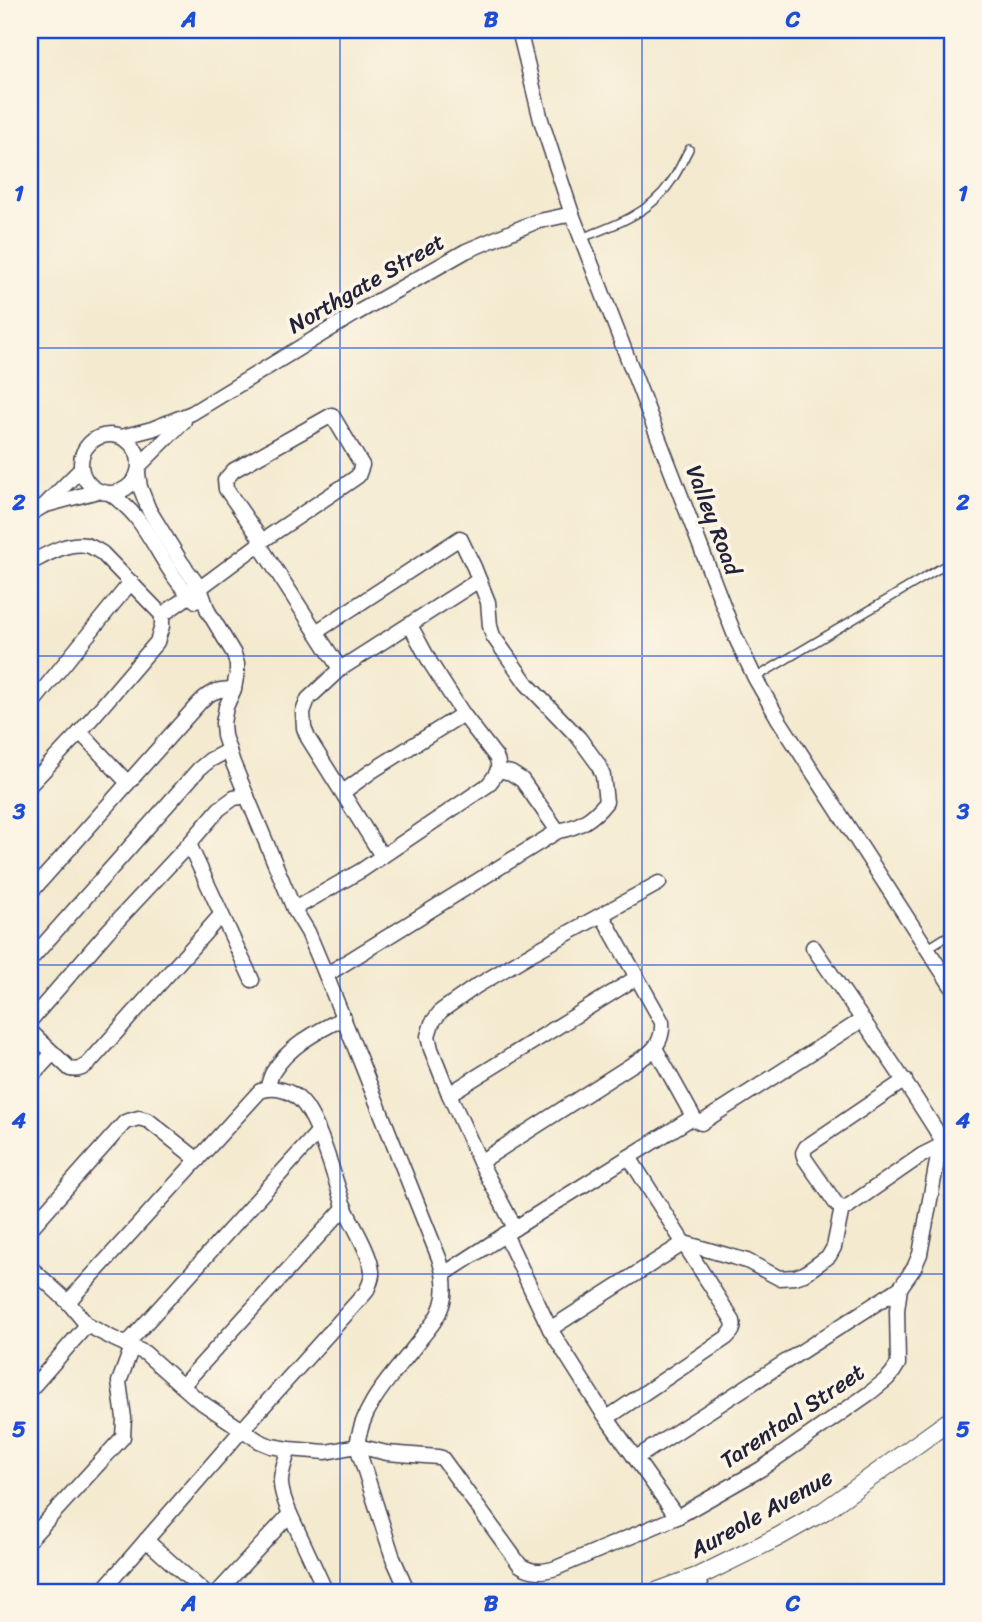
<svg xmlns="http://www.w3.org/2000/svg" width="982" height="1622" font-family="Sriracha,sans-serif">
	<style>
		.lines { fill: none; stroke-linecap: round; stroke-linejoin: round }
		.service-casing { stroke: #424051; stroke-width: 10 }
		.minor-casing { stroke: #424051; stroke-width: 17 }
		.tertiary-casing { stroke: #424051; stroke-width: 20 }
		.service { stroke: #fff; stroke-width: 7 }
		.minor { stroke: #fff; stroke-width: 14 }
		.tertiary { stroke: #fff; stroke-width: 18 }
		.grid { fill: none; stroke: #1d4ed8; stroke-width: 2; stroke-opacity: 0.55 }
		.labels { text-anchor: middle; stroke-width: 7; stroke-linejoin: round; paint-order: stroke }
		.street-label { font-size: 23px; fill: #22223b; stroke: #fcf5e5 }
		.neatline { fill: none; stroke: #1d4ed8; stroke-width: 2.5 }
		.grid-label { font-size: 23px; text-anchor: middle; font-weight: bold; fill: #1d4ed8 }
	</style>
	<rect width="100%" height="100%" fill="#fcf5e5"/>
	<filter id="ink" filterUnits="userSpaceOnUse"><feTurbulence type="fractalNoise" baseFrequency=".0143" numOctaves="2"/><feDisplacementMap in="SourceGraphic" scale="14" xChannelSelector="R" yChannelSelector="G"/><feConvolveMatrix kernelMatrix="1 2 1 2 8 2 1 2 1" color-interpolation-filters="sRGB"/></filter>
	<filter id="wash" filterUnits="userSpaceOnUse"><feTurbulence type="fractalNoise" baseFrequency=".00686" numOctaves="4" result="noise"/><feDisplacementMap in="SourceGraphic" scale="28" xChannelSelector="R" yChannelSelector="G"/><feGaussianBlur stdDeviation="1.57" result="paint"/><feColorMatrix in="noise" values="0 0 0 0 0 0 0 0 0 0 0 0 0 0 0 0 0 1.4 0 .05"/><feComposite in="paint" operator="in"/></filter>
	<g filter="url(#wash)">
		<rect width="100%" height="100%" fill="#f4ead0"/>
	</g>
	<g filter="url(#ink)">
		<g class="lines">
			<g class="service-casing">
				<g id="service">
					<path d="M581 238C614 226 650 213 670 183 678 173 683 160 689 149"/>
					<polyline points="755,678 952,561"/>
					<polyline points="928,948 952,933"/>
				</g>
			</g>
			<g class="minor-casing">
				<g id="minor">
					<polyline points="519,30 541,120 572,214 735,636 755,678 779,720 952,987"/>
					<circle cx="110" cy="464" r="29"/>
					<polyline points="121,437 152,429 192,413 355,314 466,251 535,222 572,214"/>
					<polyline points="140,465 184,421"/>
					<path d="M138 474 140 487 149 510 181 562 200 588 208 611 234 654 237 664V672L234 689 226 707 223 723 224 736 233 763 294 909 308 932 326 975 439 1258C444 1273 447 1290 442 1305 438 1318 430 1327 422 1337 397 1372 362 1401 357 1446L393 1558 408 1592"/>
					<path d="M111 494C120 501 128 507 135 516 157 543 169 579 196 601"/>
					<polyline points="46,505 98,491"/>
					<polyline points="30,514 45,505 81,469"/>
					<polyline points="259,544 340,669"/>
					<path d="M30 563C46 555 66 542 86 545 91 546 97 550 102 553L162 615V626L157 642 80 732 30 785"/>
					<polyline points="162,615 200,588 259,544 262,541 348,483 358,476 362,465 332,415 234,470 225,480 226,489 262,541"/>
					<path d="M316 632 460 538 474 567 488 602 490 626 493 636 527 684 579 738 598 764 603 776 606 802C593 819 579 827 558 831L522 780 511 773 498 770"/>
					<polyline points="30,706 131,582"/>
					<polyline points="80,732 128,783"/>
					<polyline points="343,792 372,771 463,714"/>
					<polyline points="189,844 252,980"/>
					<polyline points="382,856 308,738 304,728 303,712 308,699 340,669 479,580"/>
					<path d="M30 893 200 702C211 691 219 689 234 689"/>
					<path d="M294 909 362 870 488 785C495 776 502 769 496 757L463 714 431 664 410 625"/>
					<polyline points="30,960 199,769 210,760 229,750"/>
					<polyline points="326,975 558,831"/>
					<polyline points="30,1021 107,932 189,844 219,809 234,798 247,796"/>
					<path d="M30 1031 70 1069C78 1071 83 1068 89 1063L221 915"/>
					<polyline points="655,1048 695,1120 701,1123 862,1020"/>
					<polyline points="30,1078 53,1053"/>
					<polyline points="905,1080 806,1147 803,1153 805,1159 837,1205 842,1208 847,1207 922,1155 940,1146"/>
					<path d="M267 1089C269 1083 270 1077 273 1072 288 1047 317 1031 344 1018"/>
					<polyline points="449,1094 636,978"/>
					<path d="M480 1162 647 1055C658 1046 663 1037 662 1022L602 915"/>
					<polyline points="515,1228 480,1162 449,1094 431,1049 428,1036 432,1023 441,1011 475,987 534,952 659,883"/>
					<polyline points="30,1229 125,1122 139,1118 149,1121 198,1160"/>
					<polyline points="505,1234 550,1329 601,1410 677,1517"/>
					<path d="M30 1267 68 1302 87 1325 114 1339 145 1353 198 1400 259 1441 271 1446 289 1449 326 1452 357 1446 387 1453 438 1457 442 1458 520 1565C532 1573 543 1572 556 1568L677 1517 761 1469 871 1392 887 1379 893 1372 898 1364 897 1310 900 1288 914 1268 920 1254 941 1140 939 1135C899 1070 855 1010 813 947"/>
					<polyline points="444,1274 515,1228 693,1117"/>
					<path d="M68 1302 260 1091C274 1086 290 1090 300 1100 320 1120 334 1178 344 1206 352 1224 370 1252 372 1271 373 1278 369 1285 366 1292L241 1431 101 1592"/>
					<polyline points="550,1329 684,1243 747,1261 779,1278 795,1277 804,1274 829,1256 834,1247 842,1208"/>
					<polyline points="126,1345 318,1132"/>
					<polyline points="182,1386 345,1207"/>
					<polyline points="30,1390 87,1325"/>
					<path d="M607 1418 726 1338C732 1332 735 1329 733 1321L629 1157"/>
					<polyline points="636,1458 900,1288"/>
					<polyline points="290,1514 326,1592"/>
					<polyline points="30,1539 123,1437 124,1418 119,1382 132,1347"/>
					<polyline points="146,1540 204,1592"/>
					<polyline points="697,1577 702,1592"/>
					<path d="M218 1592 290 1514C277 1484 279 1479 289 1449"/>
				</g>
			</g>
			<g class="tertiary-casing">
				<polyline id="tertiary" points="656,1592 697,1577 778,1537 824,1511 952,1419"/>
			</g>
			<use href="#service" class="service"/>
			<use href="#minor" class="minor"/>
			<use href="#tertiary" class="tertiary"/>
		</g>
	</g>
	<path class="grid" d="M340 30V1592M642 30V1592M30 348H952M30 656H952M30 965H952M30 1274H952"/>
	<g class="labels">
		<g class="street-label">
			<text transform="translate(366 283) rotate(-30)" y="8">Northgate Street</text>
			<text transform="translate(714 520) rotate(69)" y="8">Valley Road</text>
			<text transform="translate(792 1416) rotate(-34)" y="8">Tarentaal Street</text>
			<text transform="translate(761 1513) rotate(-29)" y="8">Aureole Avenue</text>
		</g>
	</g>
	<rect width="982" height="1622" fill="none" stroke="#fcf5e5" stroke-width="77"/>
	<rect x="38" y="38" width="906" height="1546" class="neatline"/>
	<g class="grid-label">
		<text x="189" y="27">A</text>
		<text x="491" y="27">B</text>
		<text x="793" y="27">C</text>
		<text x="19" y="201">1</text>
		<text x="963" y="201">1</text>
		<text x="19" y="510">2</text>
		<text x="963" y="510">2</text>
		<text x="19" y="819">3</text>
		<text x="963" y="819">3</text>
		<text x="19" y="1128">4</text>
		<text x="963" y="1128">4</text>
		<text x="19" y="1437">5</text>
		<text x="963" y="1437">5</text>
		<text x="189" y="1611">A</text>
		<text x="491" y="1611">B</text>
		<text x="793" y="1611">C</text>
	</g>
</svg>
